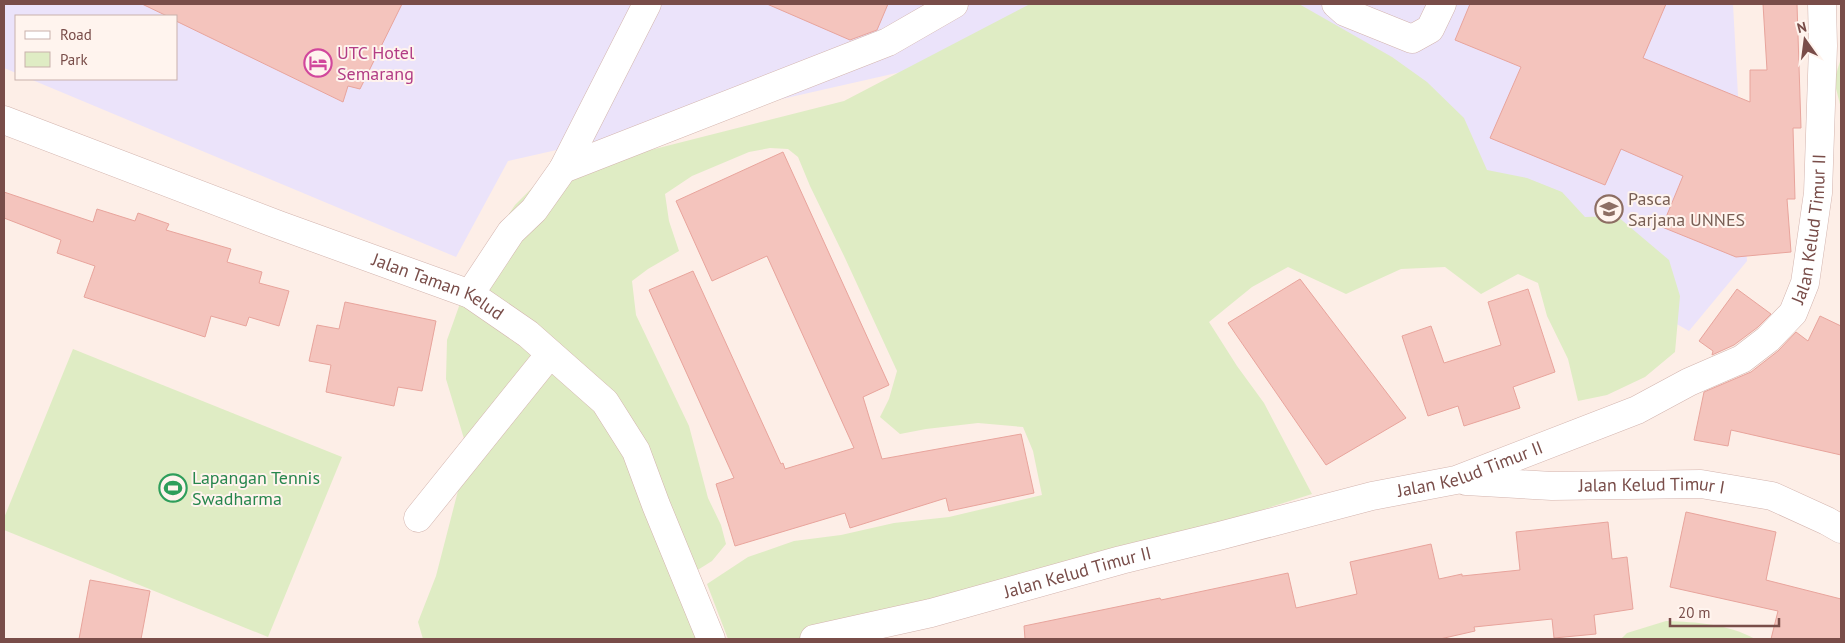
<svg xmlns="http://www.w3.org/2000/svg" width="1845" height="643" font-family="'PT Sans',sans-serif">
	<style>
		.education { fill: #ebe3fa }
		.green { fill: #dfecc4 }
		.building { fill: #f4c4bd; stroke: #e8a49c }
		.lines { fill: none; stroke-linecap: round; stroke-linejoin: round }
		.minor-casing { stroke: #d3b4ae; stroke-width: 29 }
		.minor { stroke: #fff; stroke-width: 28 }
		.labels { text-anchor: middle; stroke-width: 4; stroke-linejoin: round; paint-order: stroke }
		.hotel-label { font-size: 18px; fill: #b23c85; stroke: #fff4ee; text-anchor: start }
		.education-label { font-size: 18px; fill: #785e54; stroke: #fff4ee; text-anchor: start }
		.street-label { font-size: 18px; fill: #794d49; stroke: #fff4ee }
		.leisure-label { font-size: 18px; fill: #27864d; stroke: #fff4ee; text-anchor: start }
	</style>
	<rect width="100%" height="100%" fill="#fdeee7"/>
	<polygon class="education" points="4,4 1733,4 1747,261 1689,331 1139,18 508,161 456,257 30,79 176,79 176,16 16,16 16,73 4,68"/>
	<g class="green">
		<polygon points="1030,4 1299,4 1392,57 1427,82 1464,118 1487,170 1527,178 1562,192 1585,217 1617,216 1669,260 1680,296 1675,352 1645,377 1607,395 1578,401 1568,359 1547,316 1538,283 1518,274 1481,294 1445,267 1401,269 1346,294 1288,267 1252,287 1209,322 1237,366 1264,403 1312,494 1111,558 810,639 728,639 707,584 748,557 794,541 841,535 894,523 949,517 1042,495 1033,451 1023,427 978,423 926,429 900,434 880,417 889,399 897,371 845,258 810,186 798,157 788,149 770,148 749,152 692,176 665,194 669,221 679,251 648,269 632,281 636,315 689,426 708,498 721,525 726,544 712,561 696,571 702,639 423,639 418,622 436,576 468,452 446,379 447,340 473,267 515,205 538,182 631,155 844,101"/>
		<polygon points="1841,58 1841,108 1834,81"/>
		<polygon points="73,349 342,457 268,637 4,530 4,518"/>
		<path d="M1666 621C1697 622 1728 624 1755 639H1621L1627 633Z"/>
	</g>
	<g class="building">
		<polygon points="142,4 402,4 360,89 348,86 343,102 176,21 176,16 167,16"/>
		<polygon points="767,4 888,4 877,30 850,40"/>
		<polygon points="1470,4 1666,4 1643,58 1750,102 1750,70 1767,70 1763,4 1797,4 1801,128 1793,128 1795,199 1787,199 1791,252 1736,257 1662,227 1683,176 1621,149 1605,185 1490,138 1521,67 1455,40"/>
		<polygon points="783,152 889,385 863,397 882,459 1021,434 1034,493 949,511 946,498 850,528 845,513 735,546 716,484 734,478 649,290 693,271 781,464 783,463 785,469 854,448 767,256 712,281 676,201"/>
		<polygon points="4,192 93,222 97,209 135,221 138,213 169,224 166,230 231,249 227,262 262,272 259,283 289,291 279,326 249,317 246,326 211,316 205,337 84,297 95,266 57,253 61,240 4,218"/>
		<polygon points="1300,279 1406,418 1326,465 1228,323"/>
		<polygon points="1528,289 1555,372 1513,387 1520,408 1464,426 1458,406 1428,416 1402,336 1431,326 1444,363 1501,345 1488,302"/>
		<polygon points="1737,289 1771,314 1758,327 1734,345 1712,355 1713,351 1699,341"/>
		<polygon points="345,302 436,321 422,391 398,387 394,406 326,392 331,365 309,361 317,325 339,329"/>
		<polygon points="1820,316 1841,326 1841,455 1731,430 1728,446 1694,440 1704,392 1751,372 1778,351 1796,332 1808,341"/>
		<polygon points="1686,512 1776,532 1766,580 1841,599 1841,639 1771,639 1778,611 1670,587"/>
		<polygon points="1608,522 1612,559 1627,557 1633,609 1594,615 1596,634 1554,638 1552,619 1474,627 1475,631 1440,639 1025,639 1024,626 1160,598 1161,600 1288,573 1296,608 1357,594 1350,562 1431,544 1439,579 1462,574 1462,576 1520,570 1516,532"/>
		<polygon points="90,580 150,591 141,639 79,639"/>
	</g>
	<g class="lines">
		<g class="minor-casing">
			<g id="minor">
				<polyline points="1336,4 1345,12 1412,39 1430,29 1442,4"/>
				<path id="s1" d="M4 120 279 225 470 294 528 334 605 402 636 451 656 505 711 639"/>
				<polyline points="563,169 647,4"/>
				<polyline points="470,294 511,232 534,210 563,169 888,42 954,4"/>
				<path id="s2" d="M1466 481 1552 486 1701 484 1772 496 1827 521 1841 529"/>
				<polyline points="418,518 550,354"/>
				<path id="s3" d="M814 639 931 613 1121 560 1219 536 1372 496 1456 480 1637 410 1689 382 1742 359 1768 339 1793 313 1805 283 1818 193 1823 46 1822 4"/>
			</g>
		</g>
		<use href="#minor" class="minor"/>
	</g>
	<defs>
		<g id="hotel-ring" transform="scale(1.4375)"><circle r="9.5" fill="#fff4ee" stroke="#d1479c" stroke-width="1.5"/><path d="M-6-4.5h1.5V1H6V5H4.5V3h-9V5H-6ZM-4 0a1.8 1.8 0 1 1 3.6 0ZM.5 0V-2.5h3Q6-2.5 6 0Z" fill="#d1479c"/></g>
		<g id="university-ring" transform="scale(1.4375)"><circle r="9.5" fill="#fff4ee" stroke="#8d6e63" stroke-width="1.5"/><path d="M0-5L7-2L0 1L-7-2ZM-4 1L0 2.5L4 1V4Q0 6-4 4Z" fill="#8d6e63"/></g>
		<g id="stadium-ring" transform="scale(1.4375)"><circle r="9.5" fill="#fff4ee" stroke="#2e9e5b" stroke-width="1.5"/><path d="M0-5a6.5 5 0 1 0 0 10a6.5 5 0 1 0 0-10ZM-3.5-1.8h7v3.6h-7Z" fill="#2e9e5b"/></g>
	</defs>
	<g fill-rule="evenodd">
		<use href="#hotel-ring" x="318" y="63"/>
		<use href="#university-ring" x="1609" y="209"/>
		<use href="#stadium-ring" x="173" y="488"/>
	</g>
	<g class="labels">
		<g class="hotel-label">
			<text x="337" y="59">UTC Hotel<tspan x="337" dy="21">Semarang</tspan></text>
		</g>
		<g class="education-label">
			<text x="1628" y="205">Pasca<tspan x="1628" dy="21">Sarjana UNNES</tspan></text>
		</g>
		<g class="street-label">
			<text dy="6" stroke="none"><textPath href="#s3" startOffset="1128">Jalan Kelud Timur II</textPath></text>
			<text dy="6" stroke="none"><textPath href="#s1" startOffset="465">Jalan Taman Kelud</textPath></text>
			<text dy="6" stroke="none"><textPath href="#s3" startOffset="678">Jalan Kelud Timur II</textPath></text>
			<text dy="6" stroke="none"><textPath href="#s2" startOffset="186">Jalan Kelud Timur I</textPath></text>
			<text dy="6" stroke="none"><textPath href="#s3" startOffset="272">Jalan Kelud Timur II</textPath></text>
		</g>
		<g class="leisure-label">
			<text x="192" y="484">Lapangan Tennis<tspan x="192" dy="21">Swadharma</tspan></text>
		</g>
	</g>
	<rect width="1845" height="643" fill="none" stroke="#794d49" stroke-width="10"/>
	<rect x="15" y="15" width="162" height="65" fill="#fff4ee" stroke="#c9b1ac"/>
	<rect x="25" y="31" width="25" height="8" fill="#ffffff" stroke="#c9b1ac"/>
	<text x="60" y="40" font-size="15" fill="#794d49">Road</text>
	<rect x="25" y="52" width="25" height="15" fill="#dfecc4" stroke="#c9b1ac"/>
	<text x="60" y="65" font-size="15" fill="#794d49">Park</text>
	<g transform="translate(1805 40) rotate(346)" stroke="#fff4ee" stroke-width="4" paint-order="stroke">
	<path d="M0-4L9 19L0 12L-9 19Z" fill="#794d49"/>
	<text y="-8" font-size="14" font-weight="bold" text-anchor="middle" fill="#794d49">N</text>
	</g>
	<path d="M1670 618v8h109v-8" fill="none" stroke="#794d49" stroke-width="2.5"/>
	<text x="1678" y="618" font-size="15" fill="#794d49" stroke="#fff4ee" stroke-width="4" paint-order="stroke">20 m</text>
</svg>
